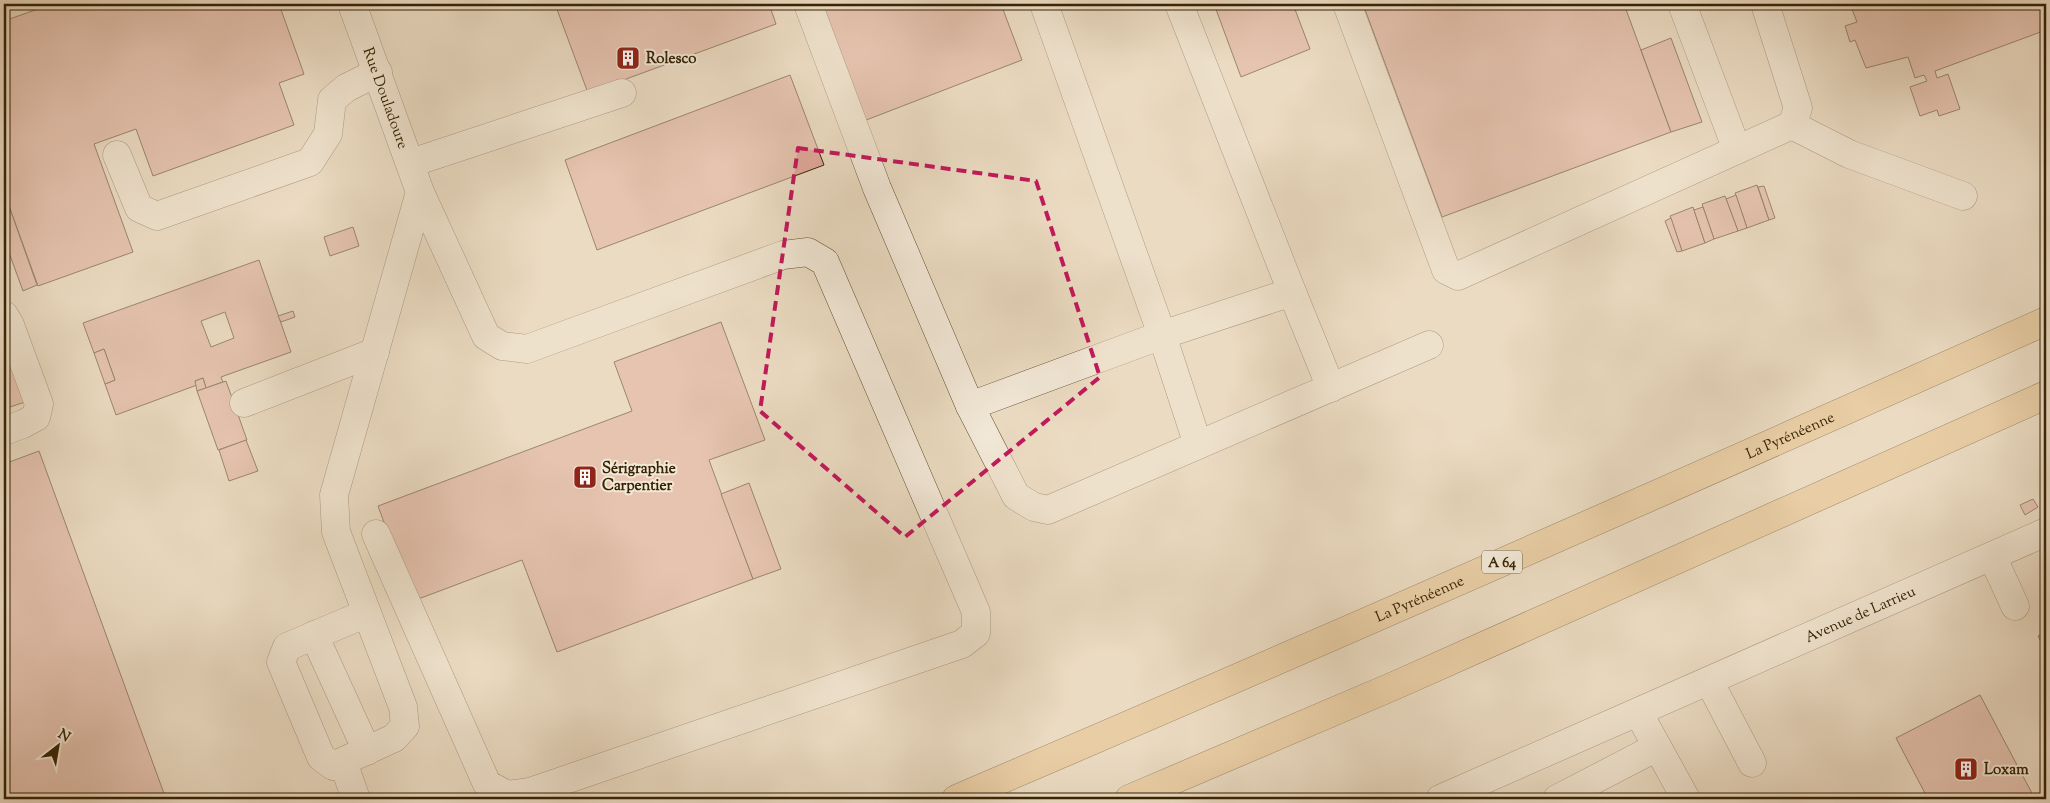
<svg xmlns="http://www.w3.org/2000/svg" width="2050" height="803" font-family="'Sorts Mill Goudy',serif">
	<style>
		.building { fill: #e0a89a; stroke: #362304; fill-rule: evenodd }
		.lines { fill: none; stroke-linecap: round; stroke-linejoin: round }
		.minor-casing { stroke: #635134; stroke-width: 29 }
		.highway-casing { stroke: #362304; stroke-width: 29 }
		.minor { stroke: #f2e8d7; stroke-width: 28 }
		.highway { stroke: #e6be81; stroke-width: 28 }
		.marked { fill: none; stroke: #c2185b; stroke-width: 4; stroke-dasharray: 10 6; stroke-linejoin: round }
		.labels { text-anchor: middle; stroke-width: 4; stroke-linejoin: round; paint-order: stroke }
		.shield { fill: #f2e8d7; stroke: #6e5e43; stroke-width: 1 }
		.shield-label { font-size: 14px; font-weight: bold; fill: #362304 }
		.poi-label { font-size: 15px; font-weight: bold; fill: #362304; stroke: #f2e8d7; text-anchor: start }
		.street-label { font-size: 15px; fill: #362304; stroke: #f2e8d7 }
	</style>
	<rect width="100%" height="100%" fill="#ebdbc2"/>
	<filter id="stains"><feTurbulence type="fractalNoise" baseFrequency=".004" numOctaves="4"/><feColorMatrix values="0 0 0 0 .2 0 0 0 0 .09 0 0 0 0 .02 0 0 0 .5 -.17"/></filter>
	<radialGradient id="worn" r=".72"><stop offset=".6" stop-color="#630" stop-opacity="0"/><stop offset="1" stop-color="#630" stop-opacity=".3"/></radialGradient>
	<g class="building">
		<polygon points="52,4 279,4 304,74 279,83 294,125 153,176 136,129 94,144 133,252 38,286 4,192 4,21"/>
		<polygon points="555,4 769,4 776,24 588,93"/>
		<polygon points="818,4 1001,4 1022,60 861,122"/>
		<polygon points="1214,4 1293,4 1310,49 1241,77"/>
		<polygon points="1363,4 1624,4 1671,132 1442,217"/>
		<polygon points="1850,4 2046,4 2046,30 1935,71 1937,78 1948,74 1960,109 1939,116 1937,110 1920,116 1910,87 1927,81 1924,75 1915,78 1908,57 1866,68 1855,40 1850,42 1845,26 1857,22"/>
		<polygon points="1671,38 1702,122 1671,132 1641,50"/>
		<polygon points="790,75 824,165 597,250 565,160"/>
		<polygon points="1757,185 1769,220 1747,228 1735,193"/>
		<polygon points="1764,186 1775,218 1769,220 1758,187"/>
		<polygon points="4,192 37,285 23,291 4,239"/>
		<polygon points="1736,195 1747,228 1738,231 1726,199"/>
		<polygon points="1725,196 1738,231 1714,239 1702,204"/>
		<polygon points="1693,207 1705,243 1682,251 1670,216"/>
		<polygon points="1703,207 1714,239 1705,243 1694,210"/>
		<polygon points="1671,218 1682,251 1677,252 1665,221"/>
		<polygon points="353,227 359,246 330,256 324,237"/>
		<path d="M259 260 291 352 221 377 223 382 206 388 203 378 195 381 197 385 116 415 105 384 115 380 104 349 94 353 83 323ZM225 312 234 338 211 347 201 321Z"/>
		<polygon points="293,311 295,317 281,322 278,316"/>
		<polygon points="721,322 765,440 709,460 753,579 557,652 522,560 413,601 378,506 632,411 614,362"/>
		<polygon points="4,346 25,402 4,409"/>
		<polygon points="104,349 115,380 105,384 94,353"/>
		<polygon points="203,378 206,388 197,391 195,381"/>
		<polygon points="226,381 247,440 218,450 197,391"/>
		<polygon points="246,440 258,471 229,481 219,450"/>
		<polygon points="39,451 166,799 4,799 4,464"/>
		<polygon points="749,483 781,569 753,579 721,494"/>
		<polygon points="2033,499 2038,507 2025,515 2020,505"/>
		<polygon points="2046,632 2046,651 2038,636"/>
		<polygon points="1980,695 2035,799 1928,799 1896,738"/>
	</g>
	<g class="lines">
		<g class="minor-casing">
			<g id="minor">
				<path id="s1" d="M352 4 420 192 486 336 502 346 527 349 783 255 808 252 825 262 976 612V633L962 644 530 792 507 795 487 784 376 534"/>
				<polyline points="808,4 877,188 970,406 1016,496 1034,507 1048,510 1429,345"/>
				<polyline points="1044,4 1162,335 1292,292 1179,4"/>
				<polyline points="1347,4 1446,270 1458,276 1792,125 1798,108 1765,4"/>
				<polyline points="1682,4 1737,150"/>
				<polyline points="1792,125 1849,154 1963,196"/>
				<polyline points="117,155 139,208 157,216 310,162 328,134 332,100 346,88 378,72"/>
				<polyline points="411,163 622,93"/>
				<polyline points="1292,292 1331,388"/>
				<polyline points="4,315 10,325 39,404 36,417 23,424 4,431"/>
				<polyline points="244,403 375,352"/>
				<polyline points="970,406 1162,335 1198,445"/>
				<polyline points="1992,556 2015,606"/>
				<polyline points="367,613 287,647 281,662 321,757 333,766 394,738 405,726 403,707 336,532 334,495 420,192"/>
				<polyline points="314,635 367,751"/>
				<polyline points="1709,681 1752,763"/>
				<polyline points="1638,712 1686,799"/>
				<polyline points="343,762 356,799"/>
				<path id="s2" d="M1440 799 2046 532"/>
				<polyline points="1557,799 1657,747"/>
			</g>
		</g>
		<g class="highway-casing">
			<g id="highway">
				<path id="s3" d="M956 799C1321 643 1684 483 2046 321"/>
				<polyline points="1129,799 1396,685 2046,395"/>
			</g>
		</g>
		<use href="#minor" class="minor"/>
		<use href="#highway" class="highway"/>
	</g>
	<path d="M0 0H2050V803H0ZM798 148 1036 181 1100 377 905 537 760 411Z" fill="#ebdbc2" fill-opacity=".55" fill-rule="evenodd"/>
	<path class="marked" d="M798 148 1036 181 1100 377 905 537 760 411Z"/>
	<defs>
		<g id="building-square" transform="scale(1.25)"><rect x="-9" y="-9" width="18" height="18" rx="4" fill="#8f2418" stroke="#f2e8d7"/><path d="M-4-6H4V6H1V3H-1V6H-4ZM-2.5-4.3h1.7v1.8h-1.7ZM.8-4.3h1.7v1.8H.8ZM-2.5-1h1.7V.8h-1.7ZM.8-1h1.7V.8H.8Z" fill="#fff"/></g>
	</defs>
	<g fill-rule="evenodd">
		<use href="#building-square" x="628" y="58"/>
		<use href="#building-square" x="585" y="477"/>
		<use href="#building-square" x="1966" y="769"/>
	</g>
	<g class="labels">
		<rect class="shield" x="1482" y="550.5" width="40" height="23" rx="4"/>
		<g class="shield-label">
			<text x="1502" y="567">A 64</text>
		</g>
		<g class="poi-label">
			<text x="646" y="63">Rolesco</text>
			<text x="602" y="473">Sérigraphie<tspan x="602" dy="17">Carpentier</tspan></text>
			<text x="1984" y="774">Loxam</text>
		</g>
		<g class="street-label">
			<text dy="5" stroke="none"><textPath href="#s1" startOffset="100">Rue Douladoure</textPath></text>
			<text dy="5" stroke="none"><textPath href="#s3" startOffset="910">La Pyrénéenne</textPath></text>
			<text dy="5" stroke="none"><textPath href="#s3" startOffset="505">La Pyrénéenne</textPath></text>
			<text dy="5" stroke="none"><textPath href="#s2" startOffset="459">Avenue de Larrieu</textPath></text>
		</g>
	</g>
	<rect width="2050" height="803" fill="none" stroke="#ebdbc2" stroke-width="20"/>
	<rect x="5" y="5" width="2040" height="793" fill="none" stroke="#362304" stroke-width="2.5"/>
	<rect x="10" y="10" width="2030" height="783" fill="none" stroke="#362304"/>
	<g transform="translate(58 746) rotate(31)" stroke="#f2e8d7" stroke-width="4" paint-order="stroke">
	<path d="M0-4L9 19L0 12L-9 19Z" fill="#362304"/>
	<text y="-8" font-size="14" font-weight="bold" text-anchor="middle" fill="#362304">N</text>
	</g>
	<rect width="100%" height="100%" filter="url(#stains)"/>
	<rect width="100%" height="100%" fill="url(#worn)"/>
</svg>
